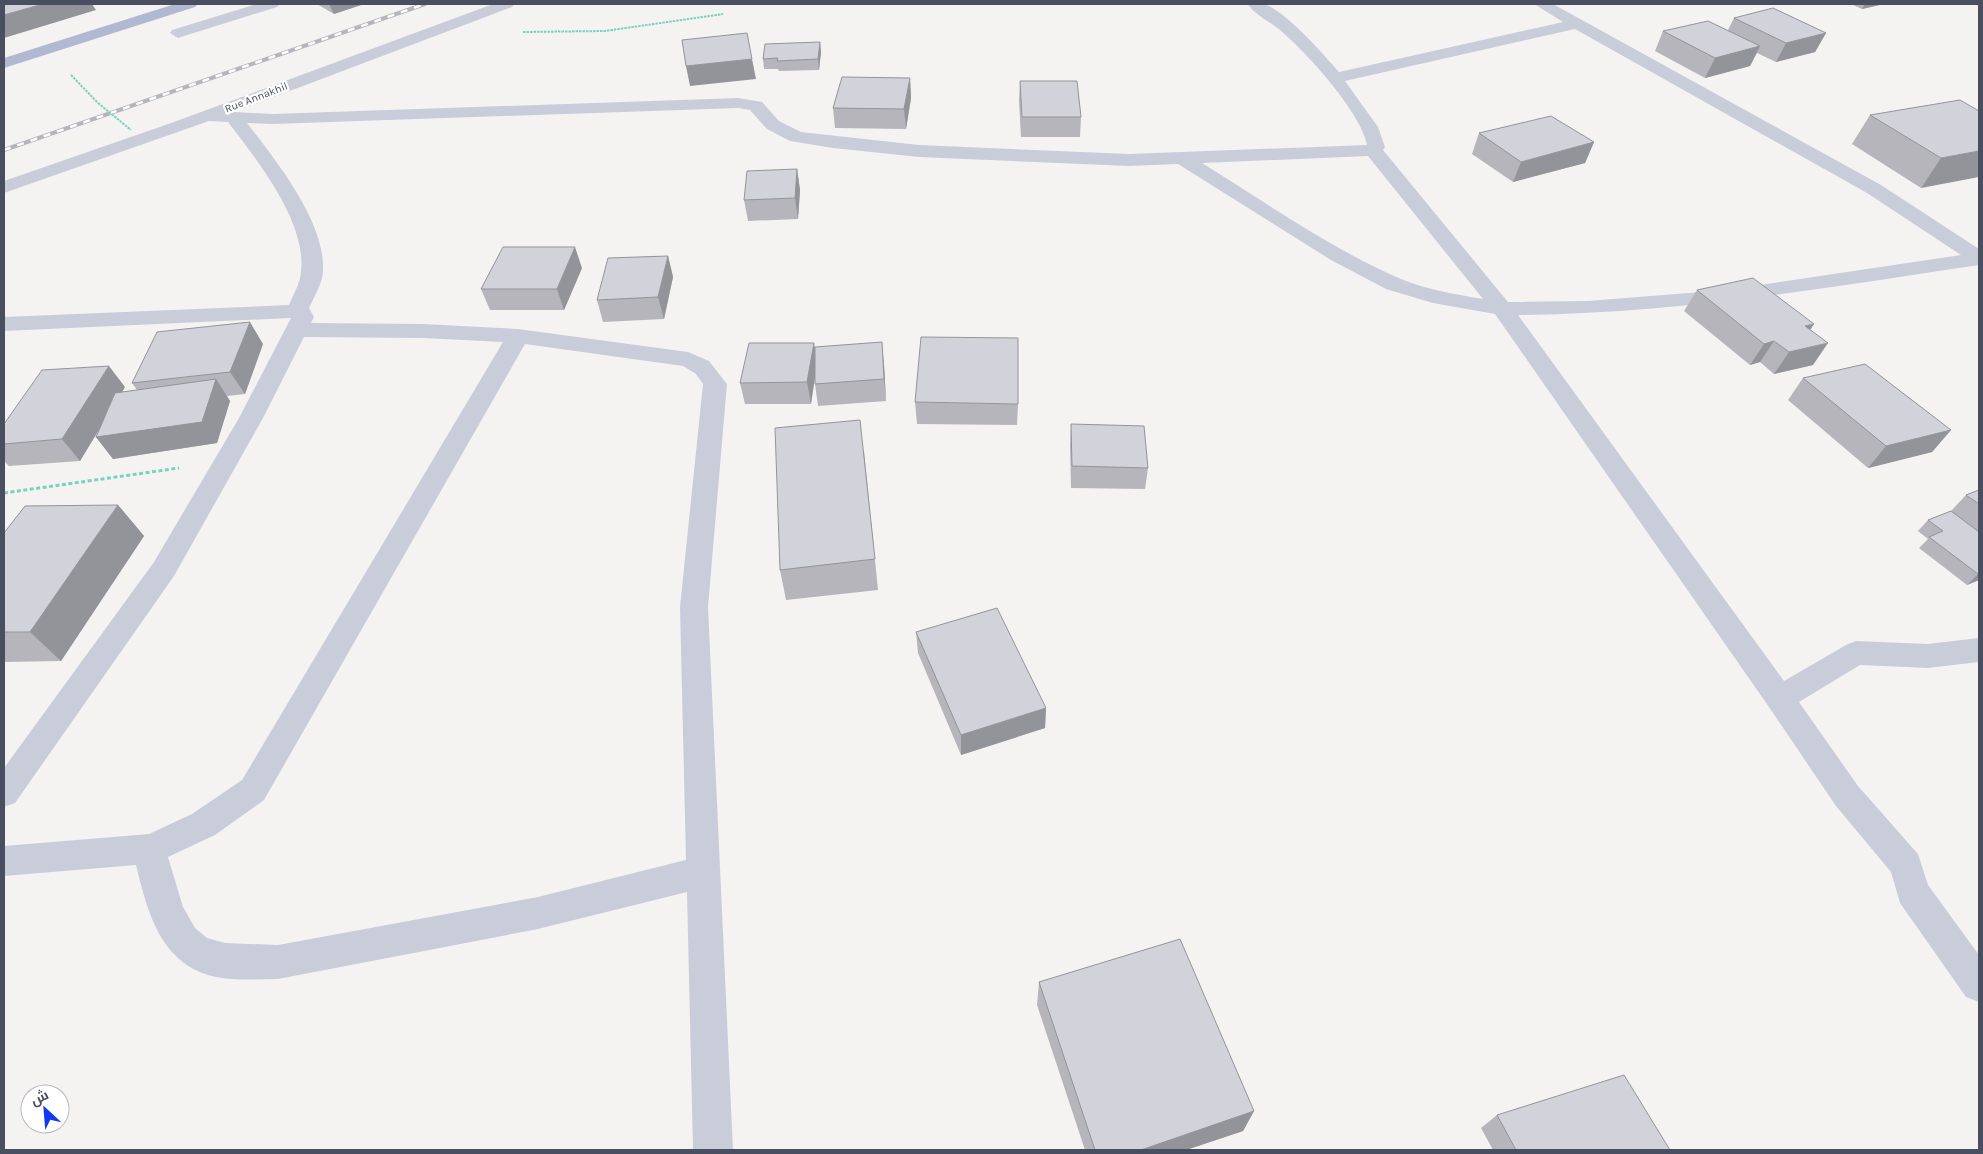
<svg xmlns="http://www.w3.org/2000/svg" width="1983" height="1154" font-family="Karla,Cairo,sans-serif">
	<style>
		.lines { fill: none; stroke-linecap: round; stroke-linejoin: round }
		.path-far1 { stroke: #76d3bd; stroke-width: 2; stroke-dasharray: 2.5 1; stroke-linecap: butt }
		.path { stroke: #76d3bd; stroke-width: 3; stroke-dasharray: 4 2.5; stroke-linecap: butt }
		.minor { fill: #c9cdda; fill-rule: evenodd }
		.major { fill: #b1b9d2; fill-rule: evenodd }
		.rail-casing { stroke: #b4b5bd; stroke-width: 4 }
		.rail { stroke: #fff; stroke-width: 2.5; stroke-dasharray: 7; stroke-linecap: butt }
		.path-bridge { stroke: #76d3bd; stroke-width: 2; stroke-dasharray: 2.5 1; stroke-linecap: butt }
		.wall { fill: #b5b5bb }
		.shaded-wall { fill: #939499 }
		.building { fill: #d2d3da; stroke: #939499 }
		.labels { text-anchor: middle; stroke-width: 4.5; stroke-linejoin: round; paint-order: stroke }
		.far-street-label { font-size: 11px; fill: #494f61; stroke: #fff }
	</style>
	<rect width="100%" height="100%" fill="#f5f3f2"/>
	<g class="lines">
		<g class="path-far1">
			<polyline points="523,32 605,31 723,14"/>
			<polyline points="71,75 98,103"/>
		</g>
		<polyline class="path" points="4,493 179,468"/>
		<g class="minor">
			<polygon points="257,4 280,4 277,7 184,36 178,38 170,33 172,30"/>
			<path d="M493 4H515L512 7 234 112 273 114 738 98 762 102 779 121 801 132 919 145 1129 154 1367 145C1361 112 1306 52 1280 30 1271 22 1253 14 1248 4 1252 4 1258 3 1263 4 1282 7 1326 57 1339 72L1563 22 1534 4H1553L1881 185 1979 249V265C1826 288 1673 314 1518 315L1784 681 1846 645 1856 641 1928 644 1979 638V662L1928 668 1860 665 1799 702 1858 786 1918 854 1928 885 1979 955V1002L1966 997 1900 903 1891 872 1836 806 1769 707 1495 314 1433 303 1386 289 1331 260 1178 164 1129 166 919 157 833 148 790 141 767 129 750 110 738 108 273 124 247 123C276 161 326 222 323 272 322 284 314 297 309 308L314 317 311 323 423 324 518 329 688 352 709 361 727 384 708 607 733 1150H693L687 892 538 929 278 979C258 979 236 981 216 977 161 965 148 914 136 865L4 876V846L149 834 192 814 242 780 503 342 423 338 304 337 263 418 174 576 15 803 4 807V768L154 562 239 418 291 318 4 331V317L289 305C293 295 300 284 301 272 307 222 257 160 228 122L209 121 4 193V181L174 122ZM1575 29 1867 193 1961 255 1726 290 1588 301 1508 302 1383 150 1385 147 1378 127 1345 81ZM1368 156 1483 299C1455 294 1427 290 1401 279 1331 249 1267 203 1202 163ZM525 344 683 366 696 374 703 384 680 607 686 860 538 897 278 945 225 943 207 938 195 928 183 907 168 857 215 835 264 800Z"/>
		</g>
		<polygon class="major" points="175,4 198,4 195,7 4,68 4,58"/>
		<g class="rail-casing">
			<polyline id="rail" points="4,150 425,4"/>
		</g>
		<use href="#rail" class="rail"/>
		<polyline class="path-bridge" points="98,103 131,130"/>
	</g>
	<g class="wall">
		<polygon points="317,4 364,4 334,14"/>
		<polygon points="1851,4 1884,4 1862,9"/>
		<polygon points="1734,18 1826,33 1815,52 1776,62 1757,53 1750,66 1705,78 1655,51 1663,31 1728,30"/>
		<polygon points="820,42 821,52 819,70 779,71 778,69 764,69 763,59"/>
		<polygon points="910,78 911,98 906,129 835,128 833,108"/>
		<polygon points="1020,81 1081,117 1080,137 1021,137 1019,101"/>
		<polygon points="1979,111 1921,188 1852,144 1870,115"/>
		<polygon points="1479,133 1594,142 1585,163 1513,182 1472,154"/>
		<polygon points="797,169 800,190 798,219 748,221 744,200"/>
		<polygon points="668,256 673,277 664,319 603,322 597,300"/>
		<polygon points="582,268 564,310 490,310 481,289"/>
		<polygon points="1697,290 1810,330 1813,365 1774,374 1760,362 1750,365 1684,311"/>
		<polygon points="814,343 815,352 884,364 886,401 818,406 815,384 815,376 811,404 745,404 740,383"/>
		<polygon points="263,344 245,394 227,396 230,401 217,443 113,459 96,437 98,431 80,461 9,466 4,461 4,424 125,387 122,392 137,390 132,383"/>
		<polygon points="1803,378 1951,430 1932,452 1868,468 1788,400"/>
		<polygon points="915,402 1018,404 1017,425 917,424"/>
		<polygon points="1071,424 1148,468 1145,489 1071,488 1070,446"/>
		<polygon points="864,451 878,590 786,600 780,570"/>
		<polygon points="1979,490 1979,580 1967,585 1919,548 1928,539 1918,531 1928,520 1951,511 1966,495"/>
		<polygon points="118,505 144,536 61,661 4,662 4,533"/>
		<polygon points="916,632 1046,708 1045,728 961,755 918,653"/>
		<polygon points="1039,982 1254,1111 1243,1131 1186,1150 1085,1150 1037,1005"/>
		<polygon points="1497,1115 1670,1150 1493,1150 1481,1128"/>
	</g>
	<g class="shaded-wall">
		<polygon points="43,4 92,4 96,10 4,38 4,15"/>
		<polygon points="329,4 364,4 334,14"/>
		<polygon points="1865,4 1884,4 1862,9"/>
		<polygon points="1826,33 1815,52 1776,62 1786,43"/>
		<polygon points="820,42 821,52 819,70 818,59"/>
		<polygon points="1760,46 1750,66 1705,78 1715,58"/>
		<polygon points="752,59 756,79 690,86 686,66"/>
		<polygon points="910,78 911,98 906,129 904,109"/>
		<polygon points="1594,142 1585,163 1513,182 1521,162"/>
		<polygon points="1979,151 1979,177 1921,188 1941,158"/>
		<polygon points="797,169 800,190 798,219 795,198"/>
		<polygon points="575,247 582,268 564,310 557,289"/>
		<polygon points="668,256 673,277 664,319 658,297"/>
		<polygon points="250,322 263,344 245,394 230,372"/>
		<polygon points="1814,324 1800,346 1805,326"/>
		<polygon points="1774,341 1760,362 1750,365 1764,344"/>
		<polygon points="882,342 884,364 886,401 884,379"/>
		<polygon points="814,343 817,364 811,404 807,382"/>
		<polygon points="1828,343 1813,365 1774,374 1789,352"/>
		<polygon points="109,366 125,387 80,461 62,439"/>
		<polygon points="216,379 230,401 217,443 113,459 96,437"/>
		<polygon points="1951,430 1932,452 1868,468 1886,446"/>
		<polygon points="118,505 144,536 61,661 30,632"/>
		<polygon points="1978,574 1979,574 1979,580 1967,585"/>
		<polygon points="1046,708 1045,728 961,755 961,735"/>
		<polygon points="1254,1111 1243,1131 1186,1150 1141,1150"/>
	</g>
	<g class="building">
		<polygon points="4,4 43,4 4,15"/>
		<polygon points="1773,8 1826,33 1786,43 1734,18"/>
		<polygon points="1708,21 1760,46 1715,58 1663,31"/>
		<polygon points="747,33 752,59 686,66 682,40"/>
		<polygon points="820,42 818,59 777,61 778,58 763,59 765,44"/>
		<polygon points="842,77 910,78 904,109 833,108"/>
		<polygon points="1020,81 1077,81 1081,117 1022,117"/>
		<polygon points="1960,100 1979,111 1979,151 1941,158 1870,115"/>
		<polygon points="1551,116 1594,142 1521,162 1479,133"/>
		<polygon points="797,169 795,198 744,200 747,171"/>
		<polygon points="503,247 575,247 557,289 481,289"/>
		<polygon points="668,256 658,297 597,300 608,258"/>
		<polygon points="1753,278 1814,324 1805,326 1828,343 1789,352 1774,341 1764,344 1697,290"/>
		<polygon points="250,322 230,372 132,383 157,332"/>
		<polygon points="921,337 1018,338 1018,404 915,402"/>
		<polygon points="882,342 884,379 815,384 815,347"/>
		<polygon points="749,343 814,343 807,382 740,383"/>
		<polygon points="1865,364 1951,430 1886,446 1803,378"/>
		<polygon points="109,366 62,439 4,444 4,424 42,370"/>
		<polygon points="216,379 202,422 96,437 115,393"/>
		<polygon points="860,420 875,559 780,570 775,428"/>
		<polygon points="1071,424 1144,426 1148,468 1072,466"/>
		<polygon points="1979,490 1979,504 1966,495"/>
		<polygon points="118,505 30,632 4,632 4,533 25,506"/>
		<polygon points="1951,511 1979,532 1979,574 1978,574 1929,537 1943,531 1928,520"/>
		<polygon points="997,608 1046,708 961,735 916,632"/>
		<polygon points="1180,939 1254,1111 1141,1150 1095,1150 1039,982"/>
		<polygon points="1624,1075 1670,1150 1516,1150 1497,1115"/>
	</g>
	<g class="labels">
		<g class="far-street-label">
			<text transform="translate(256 97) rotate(-21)" y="4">Rue Annakhil</text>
		</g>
	</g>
	<rect width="1983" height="1154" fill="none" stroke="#494f61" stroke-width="10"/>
	<g transform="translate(45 1109) rotate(334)"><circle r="24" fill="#ffffff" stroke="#b6b9c0"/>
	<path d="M0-4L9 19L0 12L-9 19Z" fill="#113af0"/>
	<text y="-8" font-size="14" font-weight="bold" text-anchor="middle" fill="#494f61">ش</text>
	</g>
</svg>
